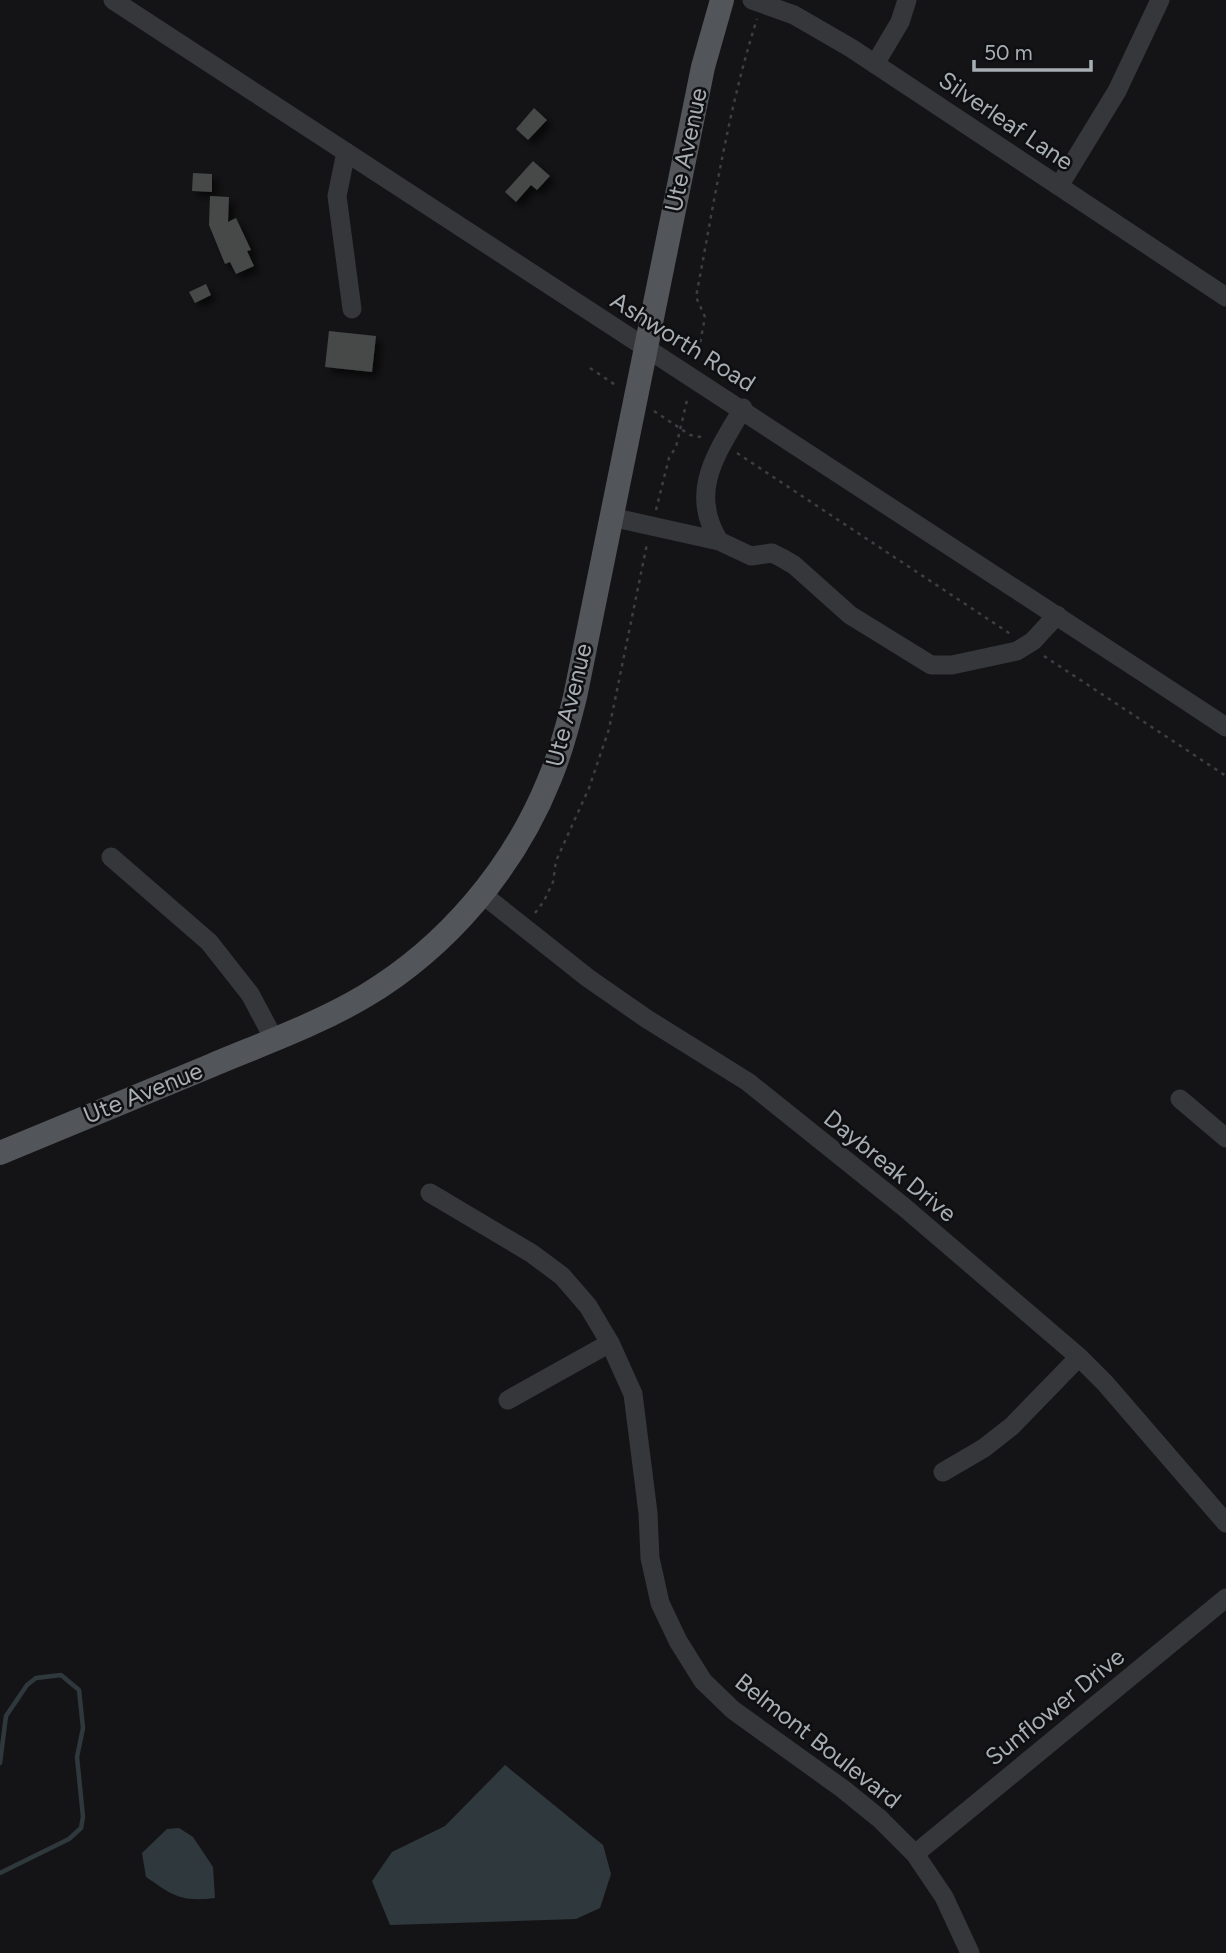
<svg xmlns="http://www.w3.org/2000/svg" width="1226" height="1953" font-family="Figtree,sans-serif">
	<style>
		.water { fill: #2f393d }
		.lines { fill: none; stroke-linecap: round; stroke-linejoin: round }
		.stream { stroke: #2f393d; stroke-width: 4.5 }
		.building { fill: #46484a; filter: url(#shadow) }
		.path { stroke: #3c3e41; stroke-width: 2.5; stroke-dasharray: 3.5 5; stroke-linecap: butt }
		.minor { stroke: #36373a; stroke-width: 19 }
		.major { stroke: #525559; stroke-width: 24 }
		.labels { text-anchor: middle; stroke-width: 5; stroke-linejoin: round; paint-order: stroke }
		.street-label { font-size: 24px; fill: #a7aeb4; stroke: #0f0f11 }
	</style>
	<defs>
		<filter id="shadow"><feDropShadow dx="5.5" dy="5.5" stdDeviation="3.5" flood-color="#0009"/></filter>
	</defs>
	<rect width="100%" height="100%" fill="#141416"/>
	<g class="water">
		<polygon points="505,1765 603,1845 611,1874 600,1908 576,1919 390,1925 372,1881 392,1852 445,1826"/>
		<path d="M179 1828 193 1837 213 1867 215 1898C180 1902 174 1896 146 1877L142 1853 167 1829Z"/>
	</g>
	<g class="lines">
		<polyline class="stream" points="0,1763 6,1716 27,1685 36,1678 61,1675 79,1690 83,1728 77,1757 83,1817 81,1828 69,1839 0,1873"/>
	</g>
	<g class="building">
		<polygon points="534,108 547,120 528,140 516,129"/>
		<polygon points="533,161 550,176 537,190 531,185 516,202 505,192"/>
		<polygon points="193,173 212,174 212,192 192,191"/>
		<polygon points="210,196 229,197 228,222 236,218 251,250 247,251 254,266 236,274 230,262 225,264 209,225"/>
		<polygon points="206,284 211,295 195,303 189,292"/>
		<polygon points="329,331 376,336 372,372 325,367"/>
	</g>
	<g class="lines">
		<g class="path">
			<path d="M697 359 705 317 696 297C714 204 728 109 757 19"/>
			<polyline points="590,368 617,386"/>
			<polyline points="654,411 690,435 706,438"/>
			<polyline points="737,453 1012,635"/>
			<polyline points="656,510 669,458 676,447 688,396"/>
			<polyline points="1044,656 1226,776"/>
			<polyline points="535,913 544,901 553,882 556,861 589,788 609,729 647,544"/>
		</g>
		<g class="minor">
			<path d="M113 0C484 242 856 483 1226 727"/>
			<polyline points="752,0 794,15 851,48 1226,297"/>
			<polyline points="875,64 900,22 907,0"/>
			<polyline points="346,152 337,196 352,309"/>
			<polyline points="1059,186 1117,91 1160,0"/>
			<polyline points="611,517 719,541 751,556 772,553 782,558 794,565 850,615 931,665 952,665 1017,651 1033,641 1057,615"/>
			<path d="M719 541C688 491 717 453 743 408"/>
			<polyline points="111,857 209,942 250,994 274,1039"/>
			<polyline points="482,894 588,978 647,1019 748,1082 904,1207 1079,1357 1105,1383 1226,1523"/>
			<polyline points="1180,1099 1226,1138"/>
			<polyline points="430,1193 531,1253 562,1276 588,1306 610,1343 633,1394 648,1513 650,1558 660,1603 678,1641 703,1681 733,1710 843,1789 880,1819 915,1854 944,1897 970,1953"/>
			<polyline points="508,1400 610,1343"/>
			<polyline points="943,1472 984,1448 1012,1426 1079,1357"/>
			<polyline points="915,1854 1226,1598"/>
		</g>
		<path class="major" d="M0 1153C70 1124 140 1095 210 1066 262 1044 316 1025 365 996 447 947 514 868 550 778 561 752 568 725 575 697L703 67 722 0"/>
	</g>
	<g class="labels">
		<g class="street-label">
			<text transform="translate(1006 121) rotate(34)" y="8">Silverleaf Lane</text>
			<text transform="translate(686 150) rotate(-78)" y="8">Ute Avenue</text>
			<text transform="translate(683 342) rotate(32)" y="8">Ashworth Road</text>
			<text transform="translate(569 705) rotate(-76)" y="8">Ute Avenue</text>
			<text transform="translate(143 1093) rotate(-22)" y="8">Ute Avenue</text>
			<text transform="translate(890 1166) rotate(39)" y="8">Daybreak Drive</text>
			<text transform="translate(1055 1707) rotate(-39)" y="8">Sunflower Drive</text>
			<text transform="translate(818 1741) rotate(38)" y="8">Belmont Boulevard</text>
		</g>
	</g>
	<path d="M974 60v10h117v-10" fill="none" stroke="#a7aeb4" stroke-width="3.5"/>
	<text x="984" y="60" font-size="21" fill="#a7aeb4" stroke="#0f0f11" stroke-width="5" paint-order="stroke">50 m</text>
</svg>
